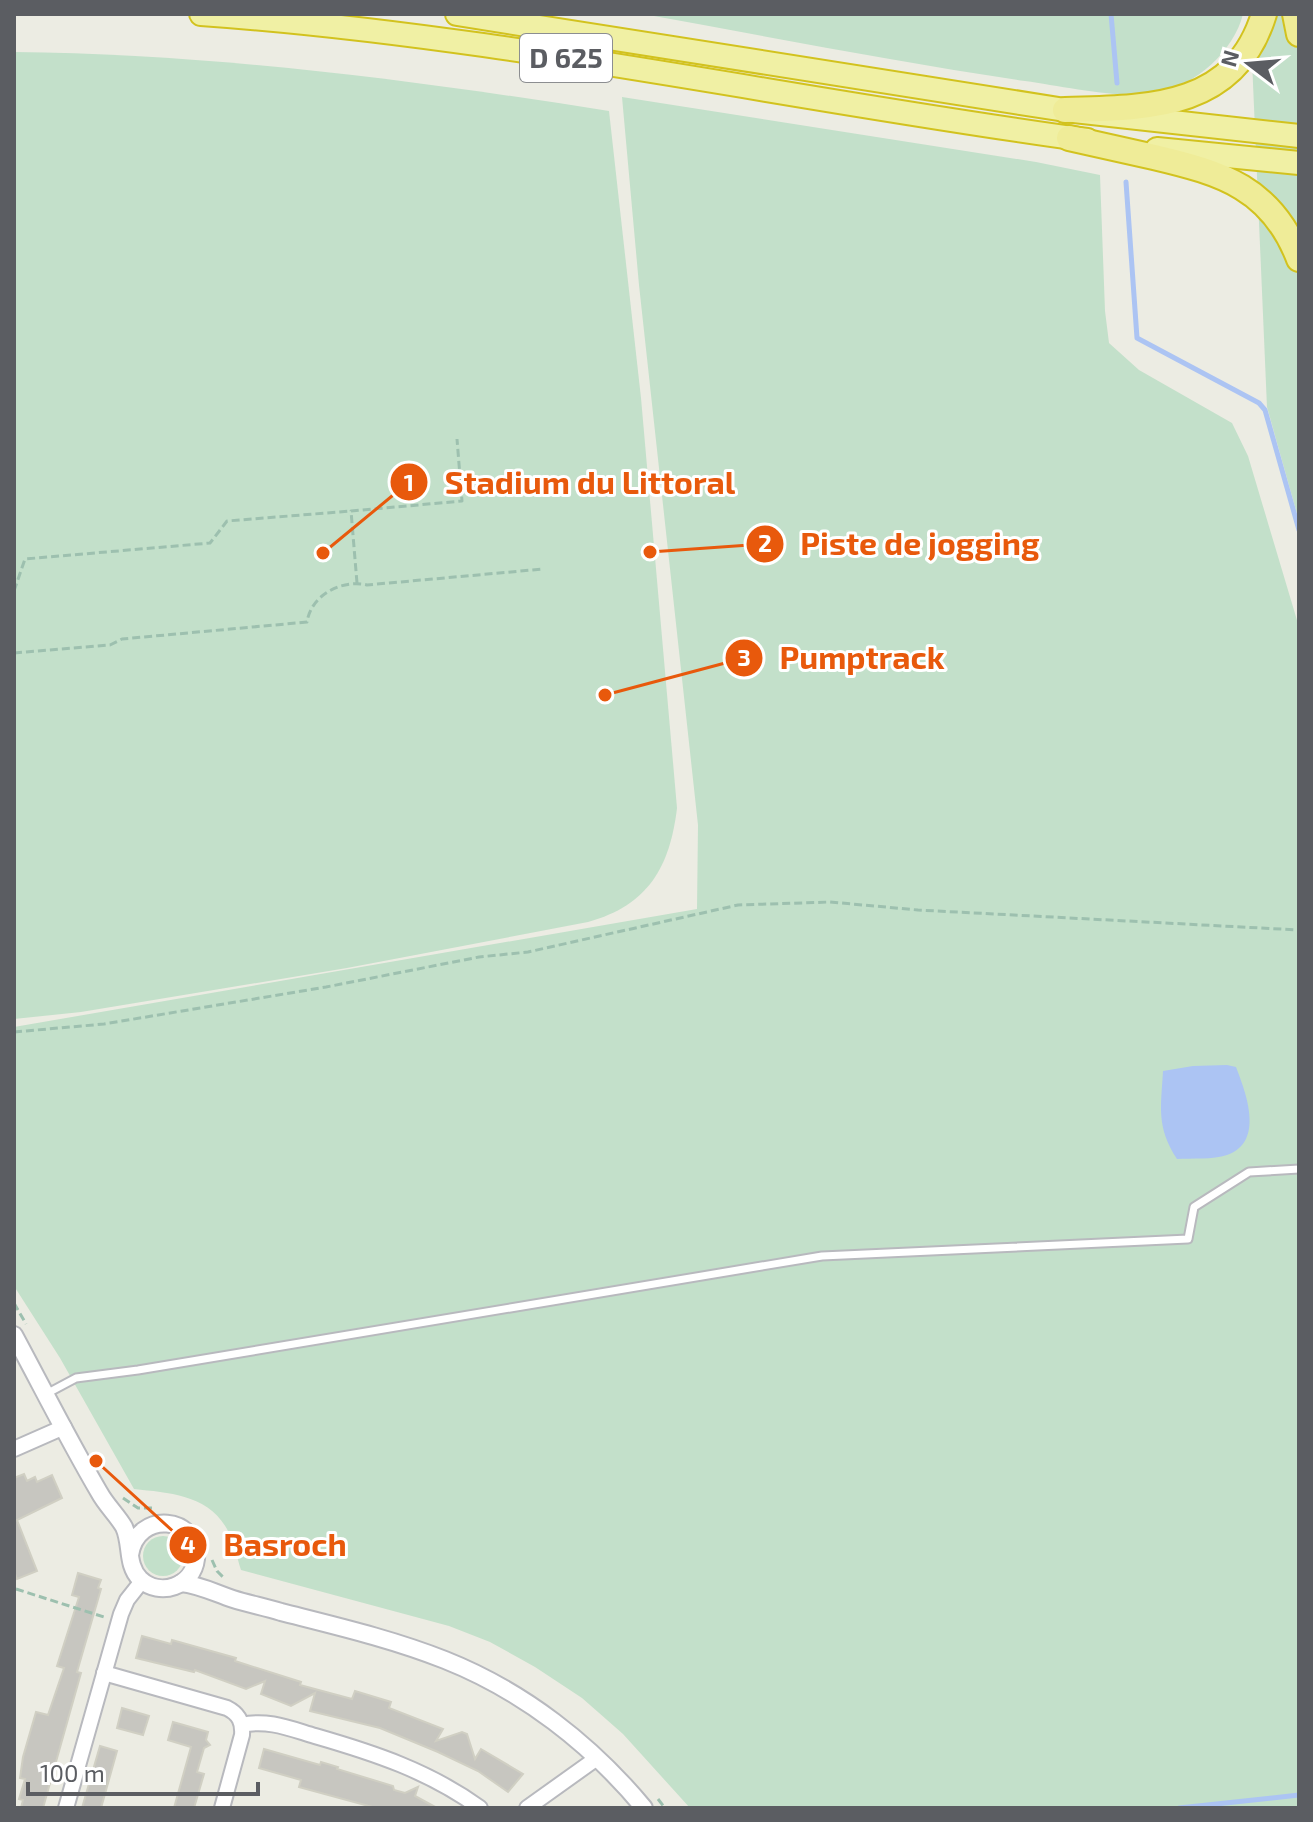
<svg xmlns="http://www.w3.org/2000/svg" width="1313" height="1822" font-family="'Exo 2',sans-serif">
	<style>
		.green { fill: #c3e0ca }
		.water { fill: #acc4f3 }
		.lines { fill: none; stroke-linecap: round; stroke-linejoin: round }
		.stream { stroke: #acc4f3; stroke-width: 5 }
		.building { fill: #c7c6c0; stroke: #d0cfc3; stroke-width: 2 }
		.service-casing { stroke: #b8b9be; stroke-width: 11 }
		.minor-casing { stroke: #b8b9be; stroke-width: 18 }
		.tertiary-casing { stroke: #b8b9be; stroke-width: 20 }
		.trunk-casing { stroke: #d2c21e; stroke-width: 26 }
		.motorway-casing { stroke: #d2c21e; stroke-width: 28 }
		.path { stroke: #9dc0af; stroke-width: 3; stroke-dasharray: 8 4; stroke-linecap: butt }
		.service { stroke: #fff; stroke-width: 7 }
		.minor { stroke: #fff; stroke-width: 14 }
		.tertiary { stroke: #fff; stroke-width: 16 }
		.trunk { stroke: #f0f0a4; stroke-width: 22 }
		.motorway { stroke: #efec98; stroke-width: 24 }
		.labels { text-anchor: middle; stroke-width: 6; stroke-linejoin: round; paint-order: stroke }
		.shield { fill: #fff; stroke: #8c8e91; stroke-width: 2 }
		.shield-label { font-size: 28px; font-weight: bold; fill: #5b5d62 }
		.leader { fill: none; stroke: #e8590c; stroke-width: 3 }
		.callout-dot { fill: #e8590c; stroke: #fff; stroke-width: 3 }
		.mark-label { font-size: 24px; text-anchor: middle; font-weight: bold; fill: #fff }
		.callout-label { font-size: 32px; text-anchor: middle; font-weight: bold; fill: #e8590c; stroke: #fff; stroke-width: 6; stroke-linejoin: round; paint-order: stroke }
	</style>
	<rect width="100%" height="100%" fill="#ecece3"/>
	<g class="green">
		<path d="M643 14H1243C1234 51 1196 85 1158 93 1123 100 1062 86 1025 81 897 62 770 37 643 14Z"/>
		<polygon points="1250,14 1299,14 1299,521 1267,407"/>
		<path d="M14 52C214 54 413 80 609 111L641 398 677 808C670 866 649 905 588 922L347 968 81 1012 14 1019Z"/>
		<path d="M622 97 1036 162 1100 175 1105 311 1109 343 1139 370 1232 423 1248 456 1299 627V1808H690L623 1734 582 1698 535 1667 490 1642 449 1626 241 1570C237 1558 235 1544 229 1533 211 1495 171 1493 134 1489L60 1358 14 1286V1027L697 909 698 825 639 285Z"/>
		<circle cx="163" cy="1556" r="20"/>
	</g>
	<path class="water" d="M1227 1065 1236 1067C1246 1093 1265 1142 1227 1155 1213 1160 1192 1158 1177 1159 1156 1127 1161 1107 1163 1071L1193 1066Z"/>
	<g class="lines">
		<g class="stream">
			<polyline points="1111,14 1117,83"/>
			<polyline points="1126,182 1137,338 1259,403 1265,410 1299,530"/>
			<polyline points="1179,1808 1299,1795"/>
		</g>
	</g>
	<g class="building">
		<polygon points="24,1474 27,1481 35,1477 37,1482 52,1475 62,1498 17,1520 37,1571 17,1579 14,1571 14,1478"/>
		<polygon points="78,1573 101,1580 98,1588 101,1589 77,1672 81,1673 43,1808 21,1808 23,1800 19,1799 25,1779 20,1778 23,1757 36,1712 48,1715 64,1668 57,1666 79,1597 72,1595"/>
		<polygon points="142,1636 171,1644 172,1640 236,1658 235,1661 301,1682 300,1685 352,1699 355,1691 391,1702 389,1708 443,1729 436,1741 462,1732 467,1734 475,1759 481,1749 523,1774 508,1792 478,1771 438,1752 380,1728 310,1711 315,1693 291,1706 261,1694 265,1681 246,1689 195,1670 194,1672 136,1658"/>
		<polygon points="122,1708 149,1716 143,1735 117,1728"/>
		<polygon points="173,1722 208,1732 206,1740 210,1745 204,1748 197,1772 204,1774 194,1808 174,1808 191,1747 168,1740"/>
		<polygon points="100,1746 117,1751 110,1776 101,1808 82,1808"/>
		<polygon points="264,1749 320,1765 321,1762 338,1767 337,1769 393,1786 394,1790 405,1793 418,1787 415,1796 437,1808 376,1808 299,1787 301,1780 259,1768"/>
	</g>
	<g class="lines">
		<g class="service-casing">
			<polyline id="service" points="46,1394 76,1378 138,1370 822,1256 1188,1239 1194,1207 1249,1172 1299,1169"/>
		</g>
		<g class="minor-casing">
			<g id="minor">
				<polyline points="14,1449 64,1427"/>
				<path d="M104 1673 227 1708C239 1714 243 1722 242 1735L222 1808"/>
				<path d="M242 1725C268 1719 291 1729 315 1736 374 1753 429 1771 480 1808"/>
				<polyline points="66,1808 121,1614 127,1600 142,1581"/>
				<polyline points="527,1808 597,1758"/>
			</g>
		</g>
		<g class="tertiary-casing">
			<g id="tertiary">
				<path d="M14 1335C42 1387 69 1441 99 1492 106 1505 117 1515 124 1527 132 1544 126 1565 140 1579 160 1598 193 1586 196 1559 200 1516 137 1509 130 1555"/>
				<path d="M181 1583C200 1585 215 1593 233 1599 249 1604 265 1607 281 1612 336 1626 392 1639 445 1660 523 1691 591 1744 644 1808"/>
			</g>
		</g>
		<g class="trunk-casing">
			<g id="trunk">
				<path d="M201 14C499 35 791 100 1087 140"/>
				<polyline points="457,14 1065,110 1299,136"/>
				<polyline points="1157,149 1299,163"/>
			</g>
		</g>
		<g class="motorway-casing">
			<g id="motorway">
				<polyline points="1295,14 1299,34"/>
				<path d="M1065 110C1148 108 1235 109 1264 14"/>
				<path d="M1069 138C1097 144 1126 151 1154 157 1222 173 1272 188 1299 259"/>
			</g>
		</g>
		<g class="path">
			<polyline points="357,583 351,511 462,501 457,439"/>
			<polyline points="14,591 25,559 210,543 227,521 351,511"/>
			<path d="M14 653 110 645 122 639 307 622C311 595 342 579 367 585L543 569"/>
			<polyline points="14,1032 104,1024 326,987 479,957 528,952 738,905 830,902 918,910 1299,930"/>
			<polyline points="14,1303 26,1324"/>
			<polyline points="123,1498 138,1508 152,1508"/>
			<polyline points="212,1560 217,1571 225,1579"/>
			<polyline points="16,1589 107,1618"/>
			<polyline points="658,1799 665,1808"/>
		</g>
		<use href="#service" class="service"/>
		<use href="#minor" class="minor"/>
		<use href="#tertiary" class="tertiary"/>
		<use href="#trunk" class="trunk"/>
		<use href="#motorway" class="motorway"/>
	</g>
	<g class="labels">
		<rect class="shield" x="520" y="34" width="92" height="48" rx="6"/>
		<g class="shield-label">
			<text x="566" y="68">D 625</text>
		</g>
	</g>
	<path class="leader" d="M323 553L409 482M650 552L765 544M605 695L744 658M96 1461L188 1545"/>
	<g class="callout-dot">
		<circle cx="323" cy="553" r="8"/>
		<circle cx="650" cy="552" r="8"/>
		<circle cx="605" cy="695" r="8"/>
		<circle cx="96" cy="1461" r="8"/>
		<circle cx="409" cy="482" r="20"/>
		<circle cx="765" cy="544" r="20"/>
		<circle cx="744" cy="658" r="20"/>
		<circle cx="188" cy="1545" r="20"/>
	</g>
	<g class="mark-label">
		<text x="409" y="491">1</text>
		<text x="765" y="552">2</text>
		<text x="744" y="666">3</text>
		<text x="188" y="1553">4</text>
	</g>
	<g class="callout-label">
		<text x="590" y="494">Stadium du Littoral</text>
		<text x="920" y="555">Piste de jogging</text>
		<text x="862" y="669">Pumptrack</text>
		<text x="285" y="1556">Basroch</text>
	</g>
	<rect width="1313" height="1822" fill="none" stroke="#5b5d62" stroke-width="32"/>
	<g transform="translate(1249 64) rotate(286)" stroke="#ffffff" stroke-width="6" paint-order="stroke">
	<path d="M0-6L14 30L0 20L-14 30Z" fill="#5b5d62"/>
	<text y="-12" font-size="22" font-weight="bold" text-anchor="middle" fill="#5b5d62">N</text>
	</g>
	<path d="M28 1782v12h230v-12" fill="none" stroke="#5b5d62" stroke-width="4"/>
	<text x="40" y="1782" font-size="24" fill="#5b5d62" stroke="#ffffff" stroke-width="6" paint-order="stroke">100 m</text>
</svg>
